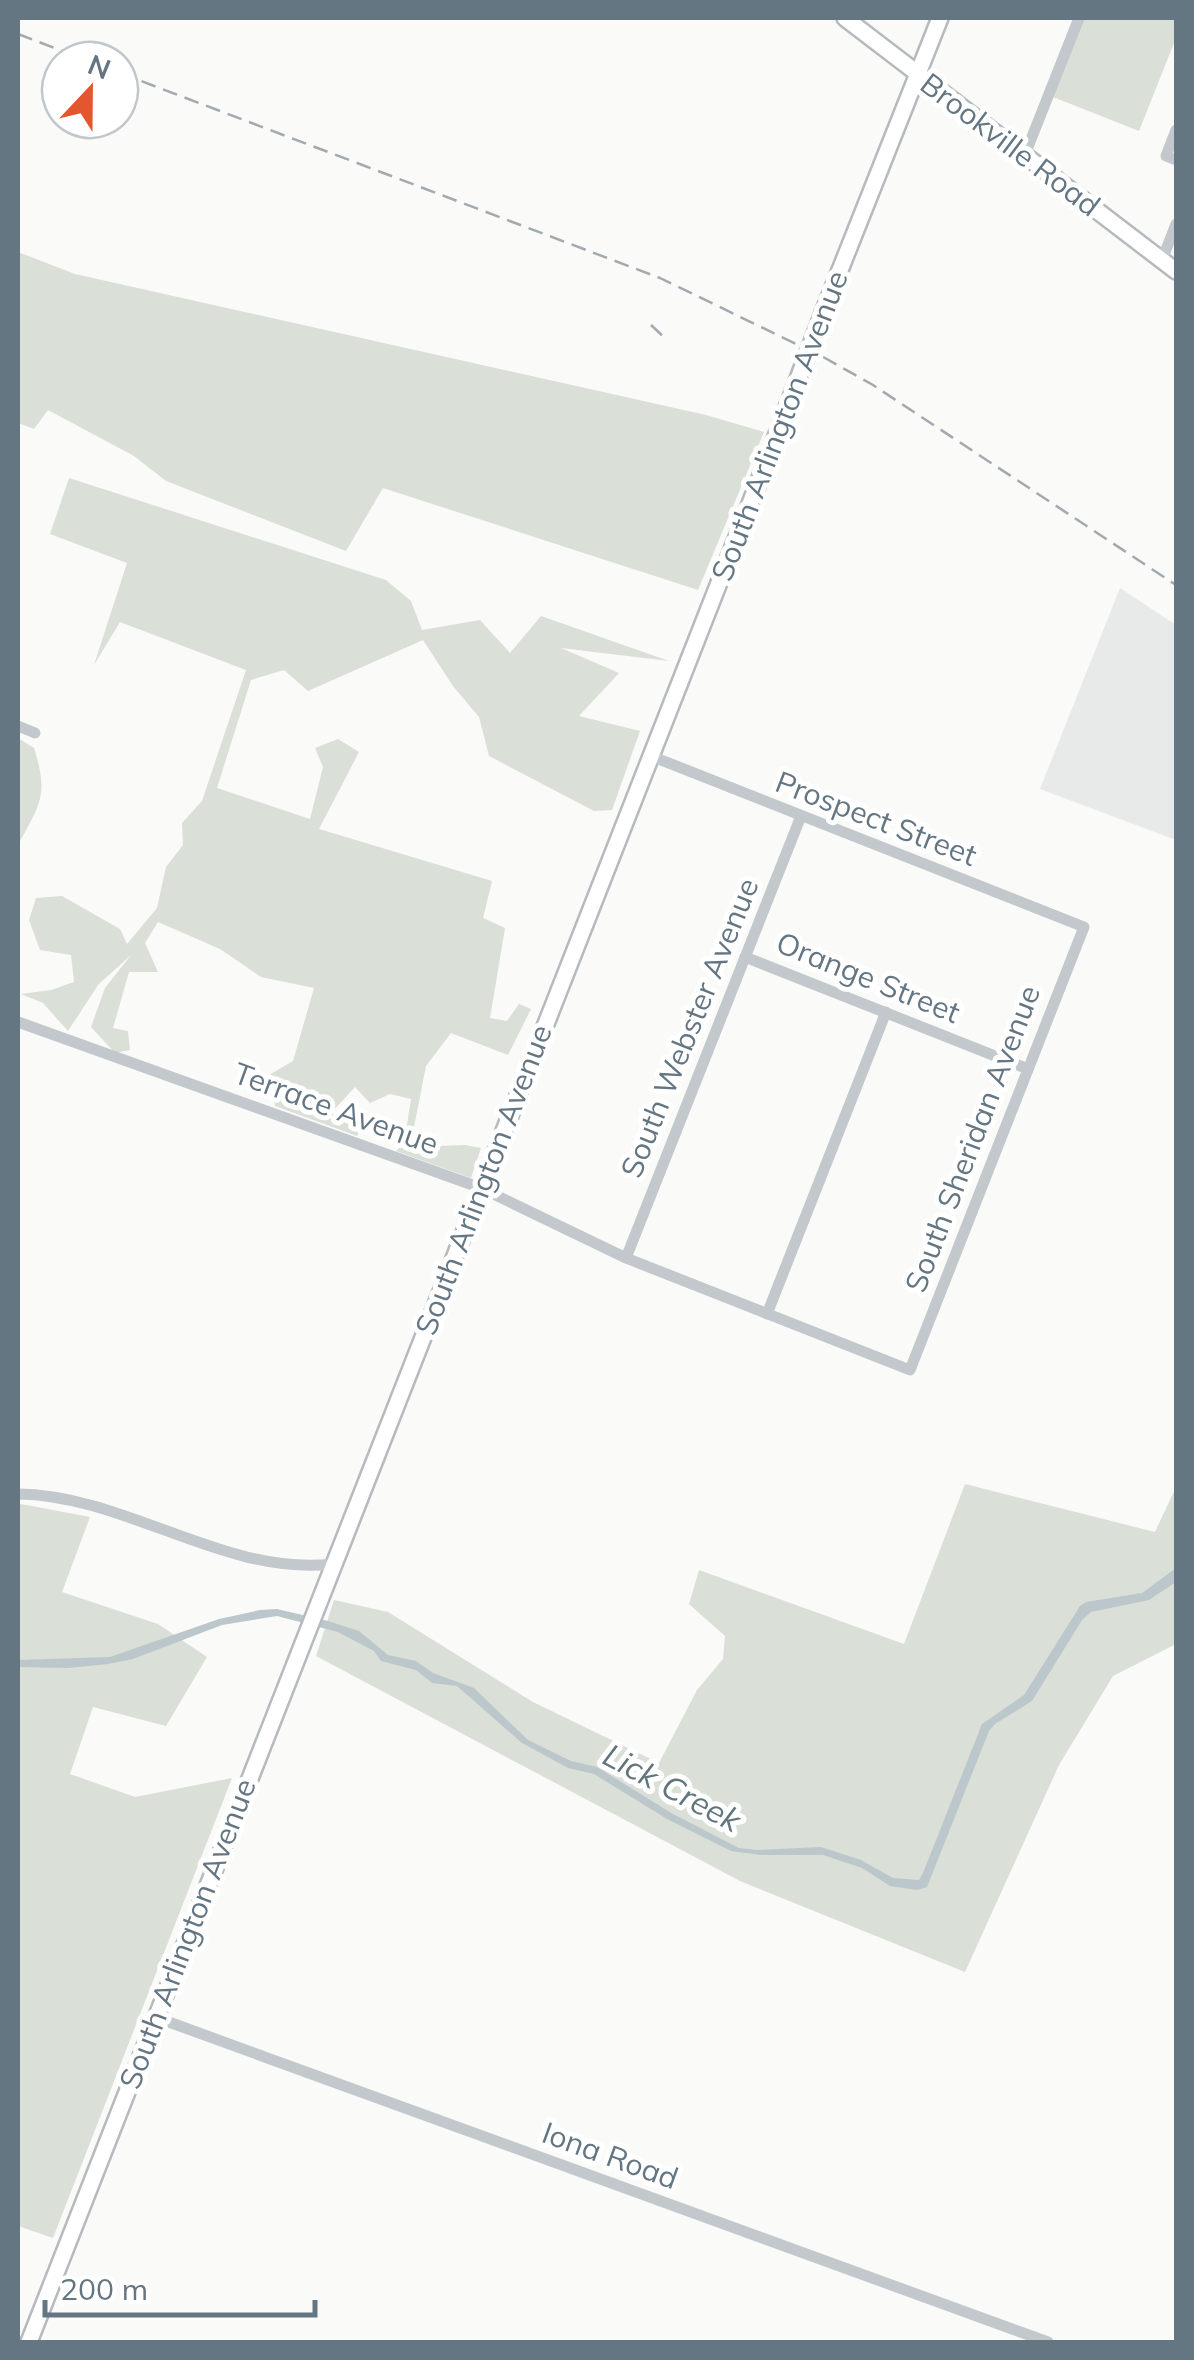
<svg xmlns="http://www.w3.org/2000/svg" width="1194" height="2360" font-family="Mulish,sans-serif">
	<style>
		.built { fill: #e8e9e9 }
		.green { fill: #dadfd7 }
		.water { fill: #bbc7cb }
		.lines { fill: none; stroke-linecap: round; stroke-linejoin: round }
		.major-casing { stroke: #b5babe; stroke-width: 20 }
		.minor { stroke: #c3c8cc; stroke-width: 11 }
		.major { stroke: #fff; stroke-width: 15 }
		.rail { stroke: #a2aab0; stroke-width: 2.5; stroke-dasharray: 15 8; stroke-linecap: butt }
		.major-bridge-casing { stroke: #b5babe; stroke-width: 20; stroke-linecap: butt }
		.major-bridge { stroke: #fff; stroke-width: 15 }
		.labels { text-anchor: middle; stroke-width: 10; stroke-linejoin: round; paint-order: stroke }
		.street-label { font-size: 30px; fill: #657683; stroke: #fff }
		.water-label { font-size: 32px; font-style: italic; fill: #60757c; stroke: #fff }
	</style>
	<rect width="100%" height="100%" fill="#fafaf8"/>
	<polygon class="built" points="1120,588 1176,625 1176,840 1040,789"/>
	<g class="green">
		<polygon points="1084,18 1176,18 1176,38 1139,131 1053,97"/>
		<polygon points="18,252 75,274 706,415 764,432 698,590 383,488 346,551 166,481 134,456 48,410 34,429 18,423"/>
		<polygon points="69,478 386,580 411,601 422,630 480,620 510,653 541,616 669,661 561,648 619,673 579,716 640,731 612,810 594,811 489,756 479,717 453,686 423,640 308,691 284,670 251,680 217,788 310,819 323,767 315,748 338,739 359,752 319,829 492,881 483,918 505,928 490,1018 507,1021 519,1004 531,1009 508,1055 451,1033 426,1066 410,1147 465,1145 481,1148 471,1178 396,1151 404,1144 411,1099 390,1094 370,1103 355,1087 331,1113 360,1130 357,1136 275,1106 269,1075 293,1061 314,988 261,977 220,949 158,922 145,943 158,972 129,972 113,1028 128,1031 130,1050 115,1053 91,1027 105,988 131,955 98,985 68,1031 43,1003 21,994 51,990 74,982 71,955 40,950 29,920 36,898 62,896 120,929 127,944 157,908 166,867 183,845 182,823 202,801 246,670 120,622 94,665 127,563 50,534"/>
		<path d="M18 738 34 748C49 795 40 804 18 845Z"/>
		<polygon points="965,1484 1155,1532 1176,1487 1176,1644 1113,1676 1059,1765 965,1972 740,1881 316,1656 334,1600 388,1612 533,1702 659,1763 697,1690 723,1659 725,1636 689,1604 699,1570 904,1644"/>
		<polygon points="21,1504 90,1517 62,1592 158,1624 207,1657 166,1726 93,1707 70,1774 135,1797 232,1778 53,2238 18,2226 18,1505"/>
	</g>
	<polygon class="water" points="1176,1568 1176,1582 1149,1600 1091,1612 1082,1620 1032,1701 995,1724 989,1731 927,1887 917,1890 890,1886 862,1868 823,1855 761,1855 731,1851 667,1819 594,1774 568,1768 522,1743 457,1686 432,1683 416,1670 381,1661 374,1651 338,1632 277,1616 222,1625 133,1659 108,1664 68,1668 18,1667 18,1660 110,1657 219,1619 260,1610 277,1609 328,1621 359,1631 388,1655 416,1661 433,1673 474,1688 528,1740 571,1761 597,1767 673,1814 739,1848 756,1850 821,1847 861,1860 893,1878 919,1880 923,1873 982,1724 1024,1695 1080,1606 1086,1602 1142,1593"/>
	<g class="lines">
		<g class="major-casing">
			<g id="major">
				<polyline points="845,18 1176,271"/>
				<polyline points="823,313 940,18"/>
				<polyline points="29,2342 766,463"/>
			</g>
		</g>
		<g class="minor">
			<polyline points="1176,130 1166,156 1176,160"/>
			<polyline points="1024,157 1079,18"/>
			<polyline points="1162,260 1176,224"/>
			<polyline points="18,726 35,733"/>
			<polyline points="745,957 1028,1069"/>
			<polyline points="18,1022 481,1188 626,1258 910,1370 1084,927 651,756"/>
			<polyline points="626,1258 801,816"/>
			<polyline points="767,1314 886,1012"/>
			<path d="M18 1494C126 1495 226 1577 333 1564"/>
			<polyline points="155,2017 1048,2342"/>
		</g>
		<use href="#major" class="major"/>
		<g class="rail">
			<polyline points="18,34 86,60"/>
			<polyline points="120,73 660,278 825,358 873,385 1176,585"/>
			<polyline points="651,325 667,340"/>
		</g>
		<g class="major-bridge-casing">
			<polyline id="major-bridge" points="766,463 823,313"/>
		</g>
		<use href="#major-bridge" class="major-bridge"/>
	</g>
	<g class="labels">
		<g class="street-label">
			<text transform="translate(1010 145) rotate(37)" y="10">Brookville Road</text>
			<text transform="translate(780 426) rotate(-69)" y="10">South Arlington Avenue</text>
			<text transform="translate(876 819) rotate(21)" y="10">Prospect Street</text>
			<text transform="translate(868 978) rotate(22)" y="10">Orange Street</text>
			<text transform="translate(690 1028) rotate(-68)" y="10">South Webster Avenue</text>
			<text transform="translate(336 1109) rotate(20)" y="10">Terrace Avenue</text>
			<text transform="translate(973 1139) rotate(-69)" y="10">South Sheridan Avenue</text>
			<text transform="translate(484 1180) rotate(-69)" y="10">South Arlington Avenue</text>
			<text transform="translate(188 1934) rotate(-69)" y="10">South Arlington Avenue</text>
			<text transform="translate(610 2156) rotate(20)" y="10">Iona Road</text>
		</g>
		<g class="water-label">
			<text transform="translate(672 1788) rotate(28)" y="11">Lick Creek</text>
		</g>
	</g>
	<rect width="1194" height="2360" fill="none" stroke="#657683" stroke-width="40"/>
	<g transform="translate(90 90) rotate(22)"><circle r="48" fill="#ffffff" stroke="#c1c8cd" stroke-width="2.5"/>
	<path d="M0-8L18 38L0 25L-18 38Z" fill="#e4572e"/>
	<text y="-15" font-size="28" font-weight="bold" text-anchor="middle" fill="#657683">N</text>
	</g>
	<path d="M45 2300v15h270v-15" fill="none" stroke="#657683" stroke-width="5"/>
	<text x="60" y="2300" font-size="30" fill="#657683" stroke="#ffffff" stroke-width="8" paint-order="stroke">200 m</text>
</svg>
